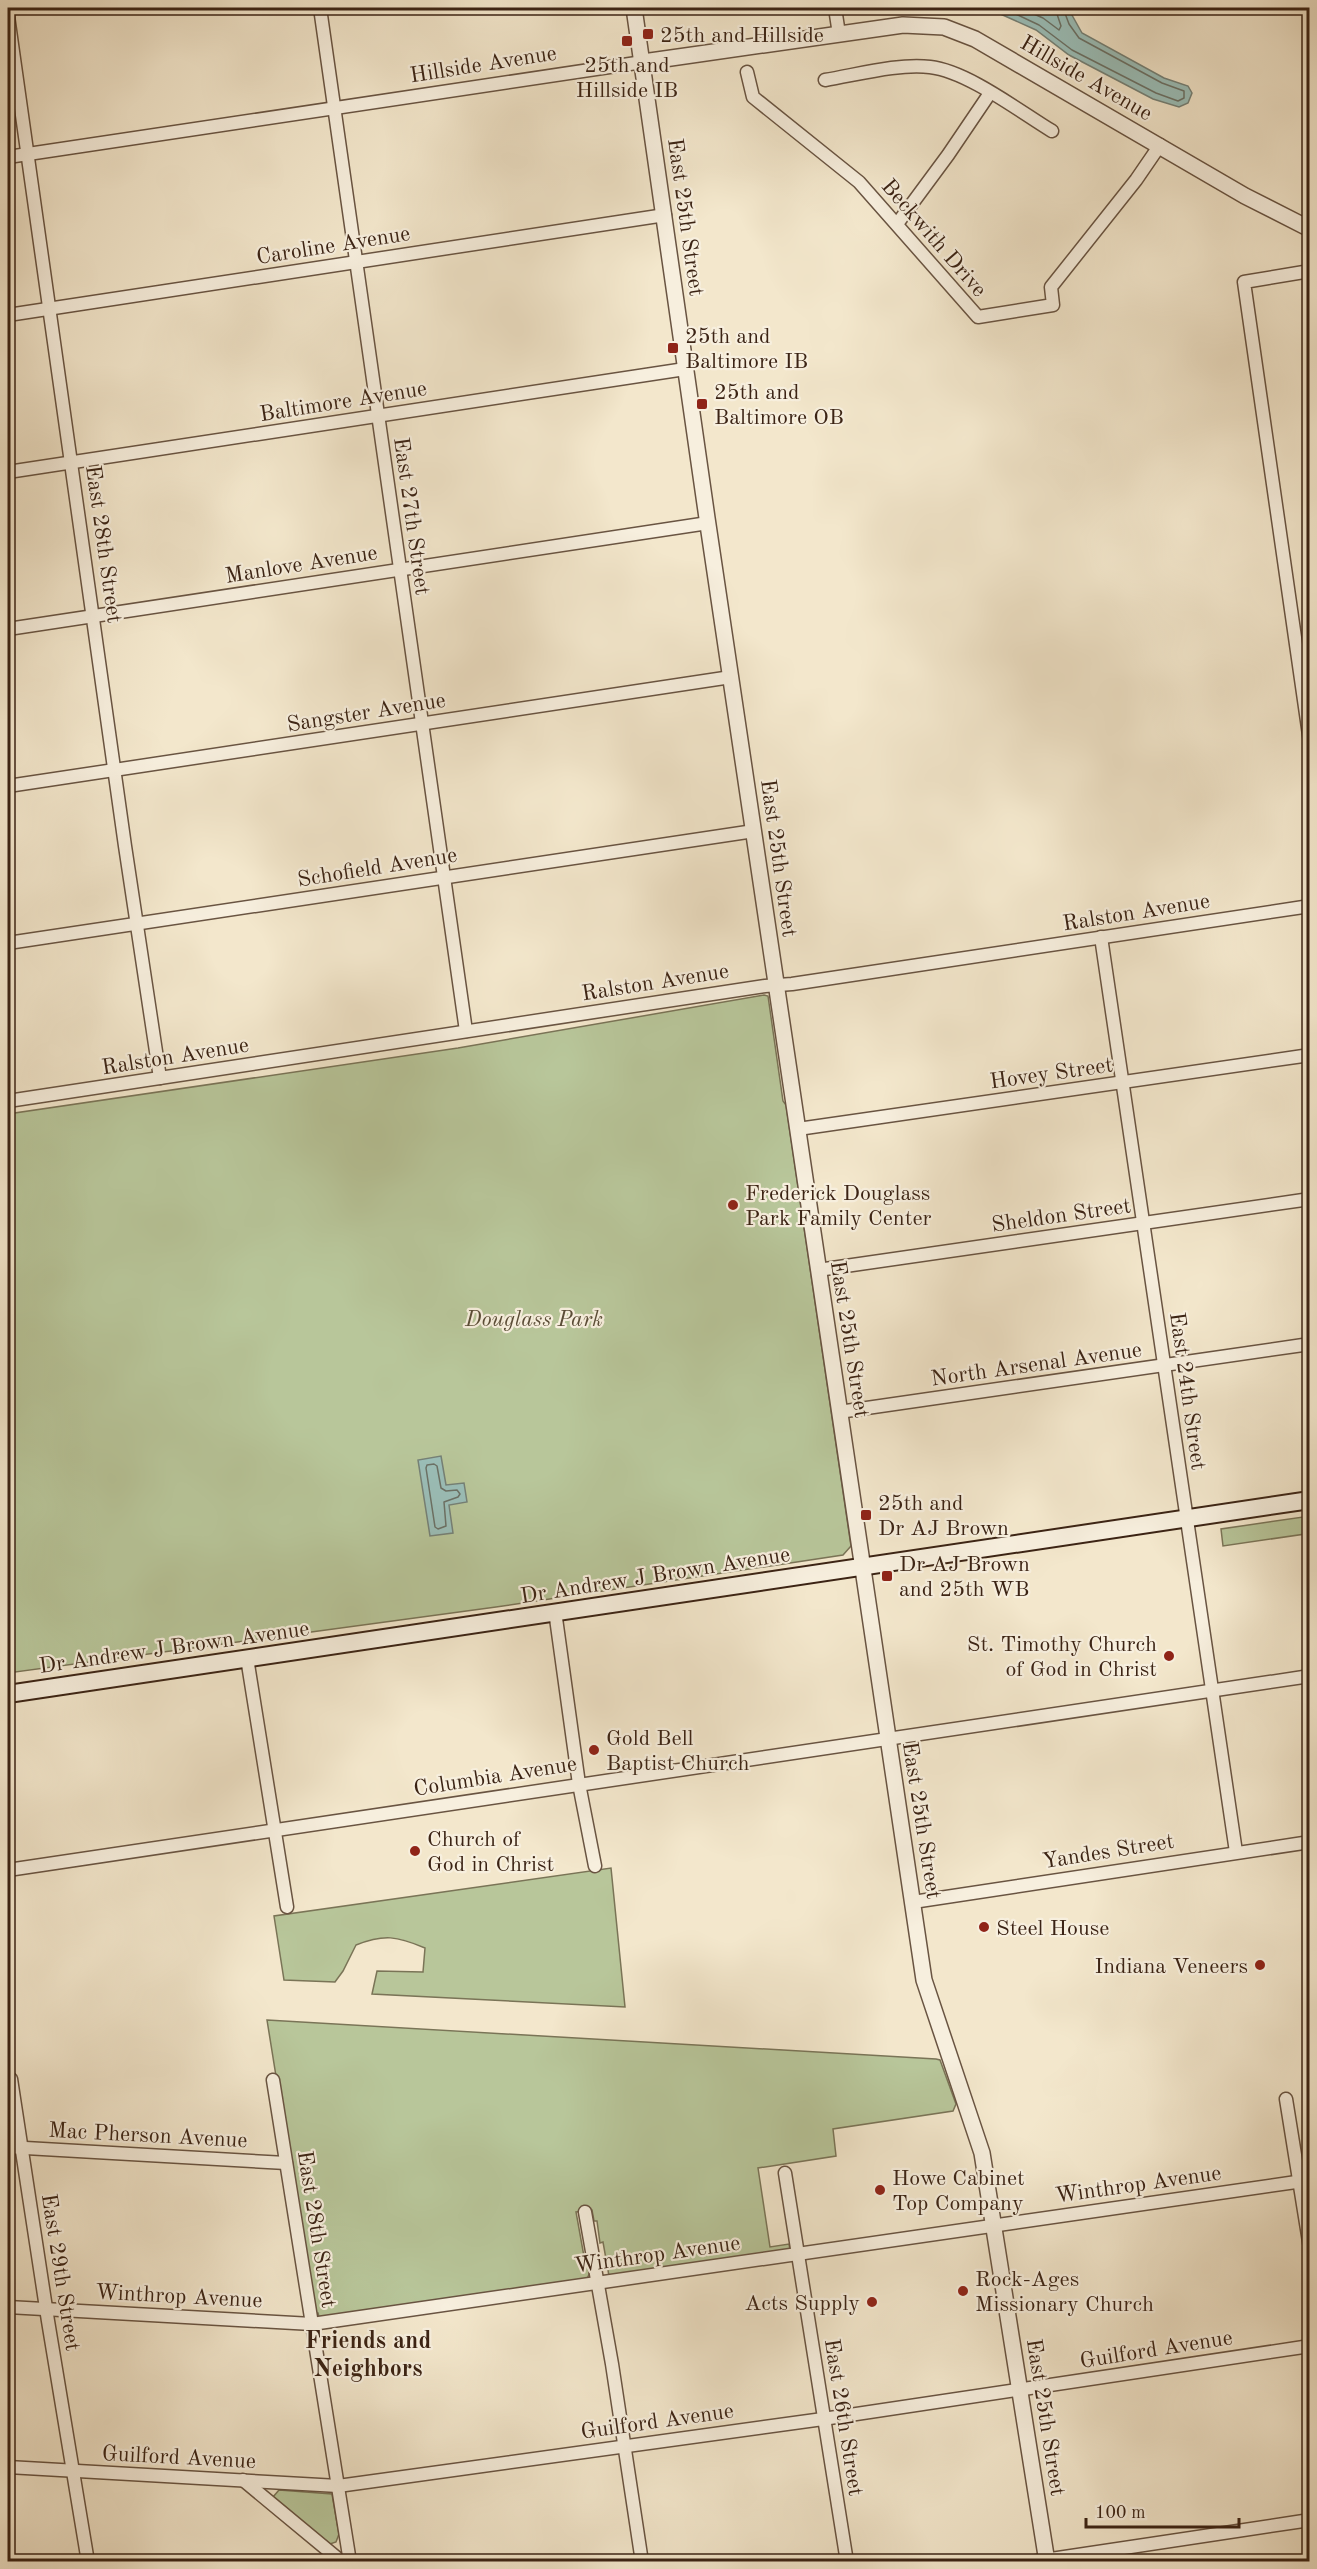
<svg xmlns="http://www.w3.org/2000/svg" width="1317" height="2569" font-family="'Old Standard TT',serif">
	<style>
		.green { fill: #b8c69a; stroke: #7a7457; stroke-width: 1.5 }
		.water { fill: #9bbfb9; stroke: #758177; stroke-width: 1.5 }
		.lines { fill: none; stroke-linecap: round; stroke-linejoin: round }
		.shore { stroke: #6b7166; stroke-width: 1.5 }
		.minor-casing { stroke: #695442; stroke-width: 15 }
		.tertiary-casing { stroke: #695442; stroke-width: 18 }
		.secondary-casing { stroke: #3b2314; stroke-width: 20 }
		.minor { stroke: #f7efde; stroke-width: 12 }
		.tertiary { stroke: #f7efde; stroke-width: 15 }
		.secondary { stroke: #f7efde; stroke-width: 16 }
		.poi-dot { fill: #8f2418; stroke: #f7efde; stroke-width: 2 }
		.labels { text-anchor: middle; stroke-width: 4.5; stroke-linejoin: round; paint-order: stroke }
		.poi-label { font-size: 22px; fill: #3b2314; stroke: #f7efde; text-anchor: start }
		.street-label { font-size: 22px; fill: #3b2314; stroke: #f7efde }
		.park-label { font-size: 22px; font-style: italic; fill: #5a4c36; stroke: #f7efde }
		.neighbourhood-label { font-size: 24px; font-weight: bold; fill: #3b2314; stroke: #f7efde }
	</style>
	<rect width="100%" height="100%" fill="#f3e7cc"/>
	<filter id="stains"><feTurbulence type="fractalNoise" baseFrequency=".00333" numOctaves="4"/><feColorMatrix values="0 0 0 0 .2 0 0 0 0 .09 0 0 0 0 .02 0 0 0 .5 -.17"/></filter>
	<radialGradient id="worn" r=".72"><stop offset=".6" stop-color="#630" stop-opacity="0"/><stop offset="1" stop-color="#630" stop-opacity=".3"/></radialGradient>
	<g class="green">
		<polygon points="764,995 768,996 783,1101 786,1105 851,1546 843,1555 496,1607 8,1673 8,1114 458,1048"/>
		<polygon points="1303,1517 1305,1534 1223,1546 1221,1529"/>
		<path d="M611 1868 625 2007 372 1994 377 1971 423 1972 425 1948C397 1936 384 1934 356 1945L343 1971 335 1982 284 1980 274 1916Z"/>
		<polygon points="267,2020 936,2059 940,2060 956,2104 953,2111 833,2129 836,2156 758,2168 770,2247 789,2244 790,2250 609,2276 603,2242 600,2243 597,2221 594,2221 592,2210 576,2212 585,2262 589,2261 590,2272 587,2279 319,2317 318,2313 314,2313"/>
		<polygon points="279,2490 332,2494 339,2534 336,2542 330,2544 273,2497"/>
	</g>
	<g class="water">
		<polygon points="987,8 1068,8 1082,33 1164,78 1188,86 1192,93 1188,103 1179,107 1153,99 1069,55 1036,30"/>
		<polygon points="441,1456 446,1485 464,1483 467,1502 449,1505 453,1533 430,1536 418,1460"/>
	</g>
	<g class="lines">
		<g class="shore">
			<polyline points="1003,8 1039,25 1072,50 1156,93 1178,101 1184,98 1184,91 1162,83 1079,38 1069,24 1063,8"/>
			<polyline points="1020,8 1043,18 1059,30 1061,26 1055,8"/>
			<polygon points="434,1464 437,1466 441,1488 446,1491 457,1490 460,1494 458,1497 444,1502 446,1526 438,1529 435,1527 426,1468 427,1465"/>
		</g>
		<g class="minor-casing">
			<g id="minor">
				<polyline points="320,8 466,1031"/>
				<polyline points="835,8 839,34"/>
				<polyline points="8,16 125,846 160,1078"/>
				<polyline points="747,72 753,97 859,182 978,317 1053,305 1051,287 1136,180 1160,145"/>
				<path d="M825 80C856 75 899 63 930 67 967 71 1019 111 1052 131"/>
				<polyline points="8,157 643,62"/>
				<polyline points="897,224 948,155 990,93"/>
				<polyline points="1310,271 1244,282 1310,742"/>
				<polyline points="8,315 665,215"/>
				<polyline points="8,472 685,369"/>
				<polyline points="8,629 708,523"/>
				<polyline points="8,786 731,677"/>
				<polyline points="1101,937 1236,1852"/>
				<polyline points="8,943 754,831"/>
				<polyline points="8,1101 765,986 792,984 1310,906"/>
				<polyline points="798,1129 1310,1055"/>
				<polyline points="818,1270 1310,1199"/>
				<polyline points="839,1412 1310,1344"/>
				<polyline points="555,1611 579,1784 595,1866"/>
				<polyline points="247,1658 287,1907"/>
				<polyline points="8,1870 1310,1676"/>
				<polyline points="913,1902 1310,1842"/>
				<polyline points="11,2079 48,2321 88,2562"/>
				<polyline points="273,2080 350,2562"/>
				<polyline points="1286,2099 1310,2248"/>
				<polyline points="8,2147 286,2163"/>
				<polyline points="785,2173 847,2562"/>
				<polyline points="585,2212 612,2364 642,2562"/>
				<polyline points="8,2307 312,2324 1310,2180"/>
				<polyline points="8,2467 338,2486 823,2419 1310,2346"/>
				<polyline points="243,2480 342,2562"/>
				<polyline points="1031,2562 1310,2520"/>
			</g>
		</g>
		<g class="tertiary-casing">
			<g id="tertiary">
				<polyline points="634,8 707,518 924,1980 982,2153 1047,2562"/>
				<polyline points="643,62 903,25 944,27 975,39 1245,196 1310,229"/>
			</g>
		</g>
		<g class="secondary-casing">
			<polyline id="secondary" points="8,1694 1310,1500"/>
		</g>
		<use href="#minor" class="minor"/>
		<use href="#tertiary" class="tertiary"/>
		<use href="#secondary" class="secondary"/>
	</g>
	<g class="poi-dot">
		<rect x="642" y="28" width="12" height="12" rx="3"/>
		<rect x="621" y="35" width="12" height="12" rx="3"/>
		<rect x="667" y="342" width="12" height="12" rx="3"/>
		<rect x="696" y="398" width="12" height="12" rx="3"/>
		<circle cx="733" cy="1205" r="6"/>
		<rect x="860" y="1509" width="12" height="12" rx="3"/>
		<rect x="881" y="1570" width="12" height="12" rx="3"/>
		<circle cx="1169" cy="1656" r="6"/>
		<circle cx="594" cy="1750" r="6"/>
		<circle cx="415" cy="1851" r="6"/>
		<circle cx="984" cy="1927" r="6"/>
		<circle cx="1260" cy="1965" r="6"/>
		<circle cx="880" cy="2190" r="6"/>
		<circle cx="963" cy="2291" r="6"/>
		<circle cx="872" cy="2302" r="6"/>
	</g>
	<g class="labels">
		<g class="poi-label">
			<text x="660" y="42">25th and Hillside</text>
			<text x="627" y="72" text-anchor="middle">25th and<tspan x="627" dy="25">Hillside IB</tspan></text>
			<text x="685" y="343">25th and<tspan x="685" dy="25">Baltimore IB</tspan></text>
			<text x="714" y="399">25th and<tspan x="714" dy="25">Baltimore OB</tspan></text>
			<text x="745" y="1200">Frederick Douglass<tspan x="745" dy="25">Park Family Center</tspan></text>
			<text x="878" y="1510">25th and<tspan x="878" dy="25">Dr AJ Brown</tspan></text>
			<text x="899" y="1571">Dr AJ Brown<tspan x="899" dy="25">and 25th WB</tspan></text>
			<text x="1157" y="1651" text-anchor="end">St. Timothy Church<tspan x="1157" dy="25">of God in Christ</tspan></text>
			<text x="606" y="1745">Gold Bell<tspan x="606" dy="25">Baptist Church</tspan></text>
			<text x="427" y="1846">Church of<tspan x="427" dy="25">God in Christ</tspan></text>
			<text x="996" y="1935">Steel House</text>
			<text x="1248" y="1973" text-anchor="end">Indiana Veneers</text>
			<text x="892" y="2185">Howe Cabinet<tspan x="892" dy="25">Top Company</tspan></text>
			<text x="975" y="2286">Rock-Ages<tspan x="975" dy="25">Missionary Church</tspan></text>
			<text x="860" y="2310" text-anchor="end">Acts Supply</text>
		</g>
		<g class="street-label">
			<text transform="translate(483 63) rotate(-9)" y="8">Hillside Avenue</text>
			<text transform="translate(1087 77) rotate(30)" y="8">Hillside Avenue</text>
			<text transform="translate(687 217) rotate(82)" y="8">East 25th Street</text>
			<text transform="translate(935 237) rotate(49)" y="8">Beckwith Drive</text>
			<text transform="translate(333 244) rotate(-9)" y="8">Caroline Avenue</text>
			<text transform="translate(343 400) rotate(-9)" y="8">Baltimore Avenue</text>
			<text transform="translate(413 516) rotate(82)" y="8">East 27th Street</text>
			<text transform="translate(105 544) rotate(82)" y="8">East 28th Street</text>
			<text transform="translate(301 563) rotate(-9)" y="8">Manlove Avenue</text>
			<text transform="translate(366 711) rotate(-9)" y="8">Sangster Avenue</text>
			<text transform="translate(780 858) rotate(82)" y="8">East 25th Street</text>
			<text transform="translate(377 866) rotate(-9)" y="8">Schofield Avenue</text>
			<text transform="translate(1136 911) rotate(-9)" y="8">Ralston Avenue</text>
			<text transform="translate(655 981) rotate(-9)" y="8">Ralston Avenue</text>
			<text transform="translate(175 1055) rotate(-9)" y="8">Ralston Avenue</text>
			<text transform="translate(1051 1072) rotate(-8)" y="8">Hovey Street</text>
			<text transform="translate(1061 1214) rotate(-8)" y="8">Sheldon Street</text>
			<text transform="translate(851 1339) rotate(81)" y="8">East 25th Street</text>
			<text transform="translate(1036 1363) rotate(-8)" y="8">North Arsenal Avenue</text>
			<text transform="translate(1189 1391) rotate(82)" y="8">East 24th Street</text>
			<text transform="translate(655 1574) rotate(-9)" y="8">Dr Andrew J Brown Avenue</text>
			<text transform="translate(174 1646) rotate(-8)" y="8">Dr Andrew J Brown Avenue</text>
			<text transform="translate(495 1775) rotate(-9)" y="8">Columbia Avenue</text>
			<text transform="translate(923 1820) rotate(81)" y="8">East 25th Street</text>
			<text transform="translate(1108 1850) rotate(-9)" y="8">Yandes Street</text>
			<text transform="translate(148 2134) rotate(3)" y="8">Mac Pherson Avenue</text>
			<text transform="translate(1138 2183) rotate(-8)" y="8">Winthrop Avenue</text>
			<text transform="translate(318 2229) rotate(81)" y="8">East 28th Street</text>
			<text transform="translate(657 2253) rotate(-8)" y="8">Winthrop Avenue</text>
			<text transform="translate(62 2272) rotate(81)" y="8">East 29th Street</text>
			<text transform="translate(179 2295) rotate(3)" y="8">Winthrop Avenue</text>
			<text transform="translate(1156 2348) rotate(-9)" y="8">Guilford Avenue</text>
			<text transform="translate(845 2417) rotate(81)" y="8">East 26th Street</text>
			<text transform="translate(1047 2417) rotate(81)" y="8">East 25th Street</text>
			<text transform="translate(657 2420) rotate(-8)" y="8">Guilford Avenue</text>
			<text transform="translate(179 2456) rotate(3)" y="8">Guilford Avenue</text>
		</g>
		<g class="park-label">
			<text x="534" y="1326">Douglass Park</text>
		</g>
		<g class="neighbourhood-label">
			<text x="368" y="2348">Friends and<tspan x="368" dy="28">Neighbors</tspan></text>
		</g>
	</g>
	<rect width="1317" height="2569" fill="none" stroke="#f3e7cc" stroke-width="30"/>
	<rect x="9" y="9" width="1299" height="2551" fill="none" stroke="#3b2314" stroke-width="3"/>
	<rect x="15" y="15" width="1287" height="2539" fill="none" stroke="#3b2314" stroke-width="1.5"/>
	<path d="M1086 2518v9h153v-9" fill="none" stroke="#3b2314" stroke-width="3"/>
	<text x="1095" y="2518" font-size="18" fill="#3b2314" stroke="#f7efde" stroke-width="4.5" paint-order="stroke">100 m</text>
	<rect width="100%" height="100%" filter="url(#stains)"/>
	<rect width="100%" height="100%" fill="url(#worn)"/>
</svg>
